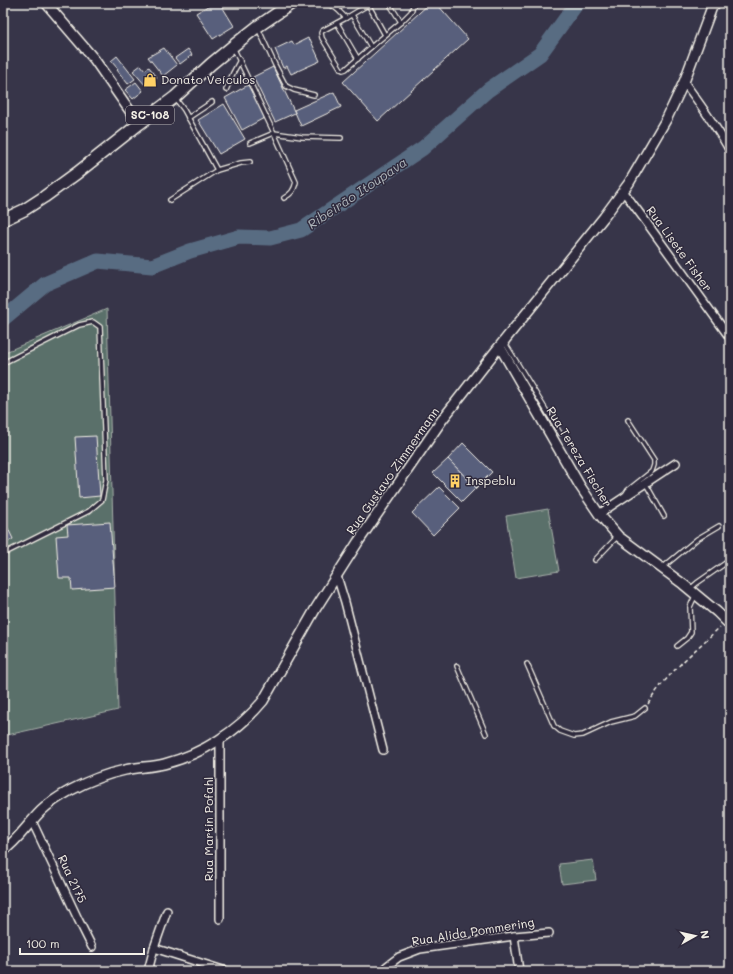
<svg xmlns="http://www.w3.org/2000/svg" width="733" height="974" font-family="Mali,sans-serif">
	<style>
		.green { fill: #5a706a; stroke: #a7b0a9 }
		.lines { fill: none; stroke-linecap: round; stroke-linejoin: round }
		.river { stroke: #596c82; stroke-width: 15 }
		.building { fill: #595f7b; stroke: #f4f1e8 }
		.service-casing { stroke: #f4f1e8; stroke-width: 6 }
		.minor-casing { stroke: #f4f1e8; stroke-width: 10 }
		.tertiary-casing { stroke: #f4f1e8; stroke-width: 12 }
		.primary-casing { stroke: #f4f1e8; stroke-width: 14 }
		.path { stroke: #f4f1e8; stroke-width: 1.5; stroke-dasharray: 4 3; stroke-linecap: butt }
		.service { stroke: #2f2a3d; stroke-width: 3.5 }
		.minor { stroke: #2f2a3d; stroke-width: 7 }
		.tertiary { stroke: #2f2a3d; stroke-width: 9 }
		.primary { stroke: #2f2a3d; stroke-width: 11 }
		.labels { text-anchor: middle; stroke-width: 3; stroke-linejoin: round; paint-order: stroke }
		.shield { fill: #2f2a3d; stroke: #b9b5b5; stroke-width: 1 }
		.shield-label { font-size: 11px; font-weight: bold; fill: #f4f1e8 }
		.poi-label { font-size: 12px; fill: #f4f1e8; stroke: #2f2a3d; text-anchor: start }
		.street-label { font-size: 12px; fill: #f4f1e8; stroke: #2f2a3d }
		.water-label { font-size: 13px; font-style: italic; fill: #aeb5ba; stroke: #2f2a3d }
	</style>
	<rect width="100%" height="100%" fill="#373549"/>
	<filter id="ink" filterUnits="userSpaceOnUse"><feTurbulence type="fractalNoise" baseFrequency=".025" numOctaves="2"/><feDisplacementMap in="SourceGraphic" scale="8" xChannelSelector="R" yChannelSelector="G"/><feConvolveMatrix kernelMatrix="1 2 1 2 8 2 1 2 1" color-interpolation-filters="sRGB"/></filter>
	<g filter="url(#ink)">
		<g class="green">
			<polygon points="107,309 118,710 3,736 3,353"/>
			<polygon points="548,509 559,571 516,578 506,516"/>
			<polygon points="593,860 596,880 562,884 559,864"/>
		</g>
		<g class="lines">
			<polyline class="river" points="3,319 45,284 98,261 152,266 190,251 239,237 270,238 301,230 423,148 488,90 540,54 577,3"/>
		</g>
		<g class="building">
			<polygon points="213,3 220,3 234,26 213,39 196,13"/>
			<polygon points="430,3 436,3 468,39 378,121 343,82"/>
			<polygon points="308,38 309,40 310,39 320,61 291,74 287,66 283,68 275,49 292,41 294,45"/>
			<polygon points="164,48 177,65 163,76 148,57"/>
			<polygon points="188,49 192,55 180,64 175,58"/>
			<polygon points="117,56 135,79 128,84 117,70 118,69 111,61"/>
			<polygon points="141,65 145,70 149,67 157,77 146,86 133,71"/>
			<polygon points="273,67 295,113 275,122 253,77"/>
			<polygon points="136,82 143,91 133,99 125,90"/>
			<polygon points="248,85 266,117 242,130 225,98"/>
			<polygon points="334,92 341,107 301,126 294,110"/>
			<polygon points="224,104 245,139 219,154 198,120"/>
			<polygon points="96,436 100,496 79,498 75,437"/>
			<polygon points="463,443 492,472 476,488 448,459"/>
			<polygon points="448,459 476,488 462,502 433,473"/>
			<polygon points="439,487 460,508 433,535 412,513"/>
			<polygon points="3,518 13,539 3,544"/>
			<polygon points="110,522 115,587 72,590 71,578 59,578 56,536 68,535 67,525"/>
		</g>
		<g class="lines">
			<g class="service-casing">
				<g id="service">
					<polyline points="315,3 331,5 337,9 346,18 322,31 321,33 322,38 341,69 343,70 346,69 371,47 401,22 411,12 413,6 412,3"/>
					<polyline points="389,3 401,22"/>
					<polyline points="337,9 347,3"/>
					<polyline points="352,15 371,47"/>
					<polyline points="346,18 366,6 369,6 385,35"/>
					<polyline points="337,23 358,59"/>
					<polyline points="258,28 275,65 286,86 294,90 314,95"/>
					<polyline points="233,47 274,133 302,137 341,138"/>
					<polyline points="226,90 233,73 240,60"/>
					<polyline points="188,118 212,102"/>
					<path d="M250 143 274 133 296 182C294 191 291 194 284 198"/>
					<polyline points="217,170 241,163 250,162"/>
					<polyline points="170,200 217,170 184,110 175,98"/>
					<polyline points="505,343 560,433"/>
					<polyline points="3,363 79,325 93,322 100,327 106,480 102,500 89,511 3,554"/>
					<polyline points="646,484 664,516"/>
					<polyline points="625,495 628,490 652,471 654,465 654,460 628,420"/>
					<polyline points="595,560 617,537"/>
					<polyline points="662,568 697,539 719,526"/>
					<polyline points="690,589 697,583 730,560"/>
					<polyline points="677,646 687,638 691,632 690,607 695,596"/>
					<polyline points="527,664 554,726 560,731 574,736 583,735 611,722 635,716 645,708"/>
					<polyline points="457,666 486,734"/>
				</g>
			</g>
			<g class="minor-casing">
				<g id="minor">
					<path d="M684 82C700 104 717 127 730 151"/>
					<polyline points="624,192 644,219 730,338"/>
					<polyline points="599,514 676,463"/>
					<polyline points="337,576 345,602 383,750"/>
					<polyline points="220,740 220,919"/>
					<polyline points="32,821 78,919 92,947"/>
					<polyline points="514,936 519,971"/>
					<polyline points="154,948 226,971"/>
					<polyline points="148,971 154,948 167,911"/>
					<polyline points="382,971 387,966 399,957 420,949 514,936 549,933"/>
				</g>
			</g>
			<g class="tertiary-casing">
				<g id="tertiary">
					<polyline points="46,3 94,59 139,124"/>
					<polyline points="500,347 580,486 599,514 618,536 683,584 717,612 730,625"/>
					<path d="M3 851C18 840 28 824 41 811 50 802 60 796 71 790 88 781 106 774 125 770 138 767 152 767 164 764 203 754 238 731 263 701L316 608 358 542 442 420 491 357 604 217 629 183 667 118 684 82 712 7 716 3"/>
				</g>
			</g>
			<g class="primary-casing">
				<polyline id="primary" points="3,220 24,210 44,197 77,173 139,124 175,97 211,64 233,46 257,27 292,3"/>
			</g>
			<g class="path">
				<path d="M648 704C665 675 696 650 720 627"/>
				<polyline points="3,966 6,971"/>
			</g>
			<use href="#service" class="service"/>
			<use href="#minor" class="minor"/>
			<use href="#tertiary" class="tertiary"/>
			<use href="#primary" class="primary"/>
		</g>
	</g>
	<defs>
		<g id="shop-bare" transform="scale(1.08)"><path d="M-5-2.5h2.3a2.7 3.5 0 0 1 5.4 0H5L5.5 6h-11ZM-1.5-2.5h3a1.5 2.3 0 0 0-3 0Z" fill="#ffd166" stroke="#2f2a3d" stroke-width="2.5" paint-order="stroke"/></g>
		<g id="building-bare" transform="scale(1.08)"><path d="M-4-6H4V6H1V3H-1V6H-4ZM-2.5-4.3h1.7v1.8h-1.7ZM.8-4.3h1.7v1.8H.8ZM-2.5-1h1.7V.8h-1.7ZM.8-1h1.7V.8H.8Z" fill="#ffd166" stroke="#2f2a3d" stroke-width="2.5" paint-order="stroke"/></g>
	</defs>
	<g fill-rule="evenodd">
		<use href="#shop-bare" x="150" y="80"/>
		<use href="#building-bare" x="455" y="481"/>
	</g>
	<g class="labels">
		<rect class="shield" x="126" y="106" width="48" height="18" rx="3"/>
		<g class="shield-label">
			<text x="150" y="119">SC-108</text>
		</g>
		<g class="poi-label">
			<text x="161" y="84">Donato Veículos</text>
			<text x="466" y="485">Inspeblu</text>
		</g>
		<g class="street-label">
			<text transform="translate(679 249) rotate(54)" y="4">Rua Lisete Fisher</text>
			<text transform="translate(579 457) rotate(59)" y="4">Rua Tereza Fischer</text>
			<text transform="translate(393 471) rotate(-55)" y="4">Rua Gustavo Zimmermann</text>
			<text transform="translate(209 829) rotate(-90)" y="4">Rua Martin Pofahl</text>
			<text transform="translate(72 879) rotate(65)" y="4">Rua 2175</text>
			<text transform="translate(473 932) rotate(-9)" y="4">Rua Alida Pommering</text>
		</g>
		<g class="water-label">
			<text transform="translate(357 193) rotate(-34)" y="5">Ribeirão Itoupava</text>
		</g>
	</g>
	<rect width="733" height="974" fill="none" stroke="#2f2a3d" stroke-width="16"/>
	<rect x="8" y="8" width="717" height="958" fill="none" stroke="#f4f1e8" stroke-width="1.5" filter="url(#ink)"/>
	<g transform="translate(695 936) rotate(82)" stroke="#2f2a3d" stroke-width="3" paint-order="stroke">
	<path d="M0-3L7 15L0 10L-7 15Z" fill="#f4f1e8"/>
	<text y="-6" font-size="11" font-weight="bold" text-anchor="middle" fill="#f4f1e8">N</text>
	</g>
	<path d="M20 948v6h124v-6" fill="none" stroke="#f4f1e8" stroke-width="2"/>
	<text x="26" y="948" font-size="12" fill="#f4f1e8" stroke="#2f2a3d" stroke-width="3" paint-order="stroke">100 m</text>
</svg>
